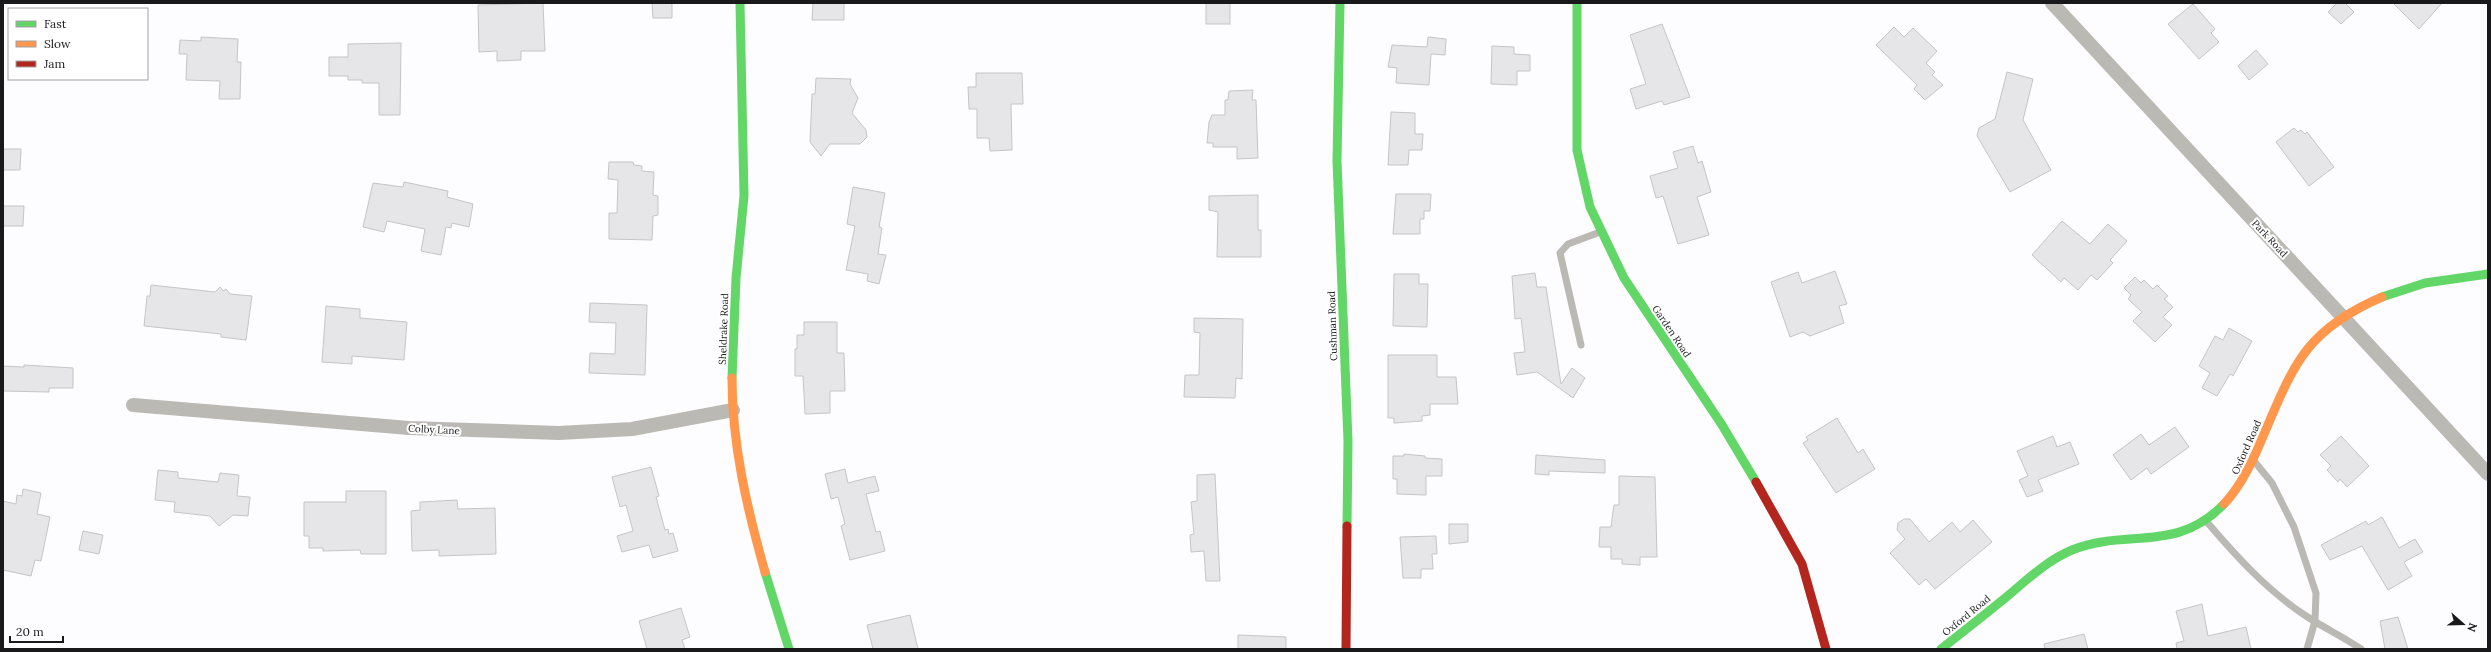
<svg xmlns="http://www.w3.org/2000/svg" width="2491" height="652" font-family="Lora,serif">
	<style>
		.building { fill: #e6e5e7; stroke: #c5c4c6 }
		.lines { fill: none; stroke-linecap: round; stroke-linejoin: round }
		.lane { stroke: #bbb9b3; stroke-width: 7 }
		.street { stroke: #bbb9b3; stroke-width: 14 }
		.fast { stroke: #63d668; stroke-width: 9 }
		.slow { stroke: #ff974d; stroke-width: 9 }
		.jam { stroke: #b3261e; stroke-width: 9 }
		.labels { text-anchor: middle; stroke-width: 4; stroke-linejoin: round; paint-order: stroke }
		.street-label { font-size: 10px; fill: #19181a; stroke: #fff }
	</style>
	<rect width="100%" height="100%" fill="#fdfcfe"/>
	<g class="building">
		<polygon points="543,3 545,51 521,51 521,60 497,61 497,51 479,52 478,5"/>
		<polygon points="652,3 672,3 672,18 653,18"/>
		<polygon points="813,3 844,3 844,20 812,20"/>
		<rect x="1206" y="3" width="24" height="21"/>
		<polygon points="2337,3 2345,3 2354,12 2341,24 2328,12"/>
		<polygon points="2393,3 2442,3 2419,29"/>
		<polygon points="2193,4 2215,29 2211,33 2219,42 2199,59 2168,24"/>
		<polygon points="1662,24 1690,97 1664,105 1662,101 1636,109 1630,89 1646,84 1630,35"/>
		<polygon points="1894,27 1904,37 1913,28 1937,51 1926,63 1935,72 1932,75 1943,85 1925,100 1914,89 1917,85 1876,45"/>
		<polygon points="201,37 238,39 237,62 241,62 240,99 219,99 220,81 186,80 187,54 179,54 180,40 201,41"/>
		<polygon points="1428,37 1446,39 1445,55 1431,54 1429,85 1396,83 1397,68 1388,67 1392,45 1427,47"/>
		<polygon points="401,43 400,115 379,115 379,83 362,83 362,80 348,80 348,76 329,76 329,57 348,57 348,44"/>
		<polygon points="1492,46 1514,47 1514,54 1530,55 1530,71 1517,71 1517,85 1491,84"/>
		<polygon points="2256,50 2268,64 2249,80 2238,66"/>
		<polygon points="2007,72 2033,79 2023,120 2051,170 2010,192 1977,136 1979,128 1995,119"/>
		<polygon points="976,73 1022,73 1023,104 1011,104 1012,150 990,151 989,138 977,138 977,109 969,109 968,87 976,87"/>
		<polygon points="816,78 851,79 850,84 858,98 852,113 866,130 867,137 860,144 830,144 821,156 810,142 812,94 815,94"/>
		<polygon points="1253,90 1252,100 1256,100 1258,158 1237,159 1237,147 1213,147 1213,143 1207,143 1209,122 1212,115 1225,115 1225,100 1228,100 1229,91"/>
		<polygon points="1391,112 1415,113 1415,134 1423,134 1422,150 1409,150 1408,165 1388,165"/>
		<polygon points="2294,128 2298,132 2301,130 2305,134 2307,132 2334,167 2309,186 2276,142"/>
		<polygon points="1693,146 1698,163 1702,161 1711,192 1697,197 1709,235 1678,244 1663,196 1656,198 1650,176 1678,168 1673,152"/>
		<polygon points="3,149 21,149 20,170 3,170"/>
		<polygon points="609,162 633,162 634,165 642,166 642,171 654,172 653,195 658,196 658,215 653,216 652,240 609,239 609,213 617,213 618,180 608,179"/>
		<polygon points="404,182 448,191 447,197 473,204 469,227 452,223 451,228 446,227 441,255 421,251 425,229 387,221 384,232 363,227 373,183 403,187"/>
		<polygon points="853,187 885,193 879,227 882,228 878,254 886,255 879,284 867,281 868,274 846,270 855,226 847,224"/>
		<polygon points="1396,194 1431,194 1430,211 1424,211 1424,219 1420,219 1420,234 1393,234"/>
		<polygon points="1258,195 1258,230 1261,230 1261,257 1217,257 1218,212 1209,210 1209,196"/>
		<polygon points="3,206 24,206 23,226 3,226"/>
		<polygon points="2062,221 2090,244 2108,224 2127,241 2110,260 2113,263 2097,280 2091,275 2078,290 2064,278 2061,282 2032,255"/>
		<polygon points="1835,271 1847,304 1839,306 1844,323 1810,336 1803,332 1790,337 1771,282 1798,272 1802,283"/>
		<polygon points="1535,273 1537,287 1546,287 1561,384 1572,368 1585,378 1573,398 1537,372 1517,375 1514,353 1525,352 1521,318 1515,319 1512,276"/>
		<polygon points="1394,274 1419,274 1419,284 1428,284 1427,327 1393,326"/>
		<polygon points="2135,277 2141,283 2144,280 2153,289 2157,285 2168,296 2164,299 2173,307 2163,317 2172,325 2155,342 2133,321 2142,312 2128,299 2131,295 2124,288"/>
		<polygon points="151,285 215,292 220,287 223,291 226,289 230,294 252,296 246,340 221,337 221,334 144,326 147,296 150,296"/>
		<polygon points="590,303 647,305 645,375 589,373 590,353 615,354 616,323 589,322"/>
		<polygon points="326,306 360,309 360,318 407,322 404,360 352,356 352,364 322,362"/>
		<polygon points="1194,318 1243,319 1242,379 1236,378 1235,398 1184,397 1185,375 1199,375 1200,333 1194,332"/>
		<polygon points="804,322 837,322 837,353 844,353 845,391 830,391 830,413 805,414 803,376 795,376 795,349 797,349 797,335 804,335"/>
		<polygon points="2229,328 2252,341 2233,376 2230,374 2217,396 2202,388 2210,373 2199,366 2215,336 2223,340"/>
		<polygon points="1388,355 1437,355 1437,377 1456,377 1458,404 1430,404 1430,415 1422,416 1422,421 1394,423 1394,418 1388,418"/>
		<polygon points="24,365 73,368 73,388 49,388 49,392 3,391 3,366 24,367"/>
		<polygon points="1837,418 1858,453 1863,449 1875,469 1836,493 1803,443 1808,440 1806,437"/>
		<polygon points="2175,427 2189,447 2151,474 2147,468 2131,480 2113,455 2141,434 2149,445"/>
		<polygon points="2053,436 2057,447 2070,442 2079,464 2038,480 2043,491 2027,497 2019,480 2028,476 2017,451"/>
		<polygon points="2341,436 2369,466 2347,487 2340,479 2338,482 2327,470 2331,466 2320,455"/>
		<polygon points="1404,454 1425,456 1425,458 1442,459 1442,476 1426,476 1426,495 1397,494 1397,479 1393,479 1393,456 1404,456"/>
		<polygon points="1536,455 1605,460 1605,473 1549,471 1549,475 1535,474"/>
		<polygon points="651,467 659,496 656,497 665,530 668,529 669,534 673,533 678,551 653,558 649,545 622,552 617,536 633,531 626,505 620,507 612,477"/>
		<polygon points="845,469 848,483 875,476 879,491 866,494 876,532 880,531 885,551 850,560 841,526 845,524 838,497 831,499 825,474"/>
		<polygon points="158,470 178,472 178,478 218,482 220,473 239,475 237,496 250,497 248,516 233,515 219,526 210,516 174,512 175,502 155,500"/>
		<polygon points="1215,474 1220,581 1206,581 1204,551 1191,552 1190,535 1194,534 1191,502 1197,501 1197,475"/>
		<polygon points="1619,476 1655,477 1657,557 1640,557 1640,565 1622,564 1622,559 1611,559 1611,547 1599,547 1600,527 1611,527 1614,505 1619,505"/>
		<polygon points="23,489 41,493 37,514 50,517 41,561 35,560 31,576 3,570 3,501 16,504 17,495 22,496"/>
		<polygon points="346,491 386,491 386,554 361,554 360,550 323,551 323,548 309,548 309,536 304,536 304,502 346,502"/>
		<polygon points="457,500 458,509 495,508 496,554 439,556 439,550 412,551 411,511 420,510 420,502"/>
		<polygon points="2382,517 2399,548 2415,539 2423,552 2404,562 2412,576 2388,590 2362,546 2330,560 2321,545 2366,521 2368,525"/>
		<polygon points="1904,519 1910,519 1929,542 1952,522 1960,532 1973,520 1992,542 1935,589 1926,579 1919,585 1890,553 1905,539 1897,530 1898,523"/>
		<polygon points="1449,524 1468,524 1468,542 1449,544"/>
		<polygon points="83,531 103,535 99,554 79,550"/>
		<polygon points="1436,536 1437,554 1432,554 1433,569 1421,569 1421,578 1403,578 1400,537"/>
		<polygon points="2202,604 2208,636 2246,627 2251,649 2177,649 2176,643 2184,641 2176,611"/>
		<polygon points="681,608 690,637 682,640 685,649 647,649 639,621"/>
		<polygon points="910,615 918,649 873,649 867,625"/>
		<polygon points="2398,617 2408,649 2385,649 2380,621"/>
		<polygon points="2084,634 2088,649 2045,649 2044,644"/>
		<polygon points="1238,635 1286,637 1286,649 1238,649"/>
	</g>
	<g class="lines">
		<g class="lane">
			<polyline points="1581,345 1560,253 1568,244 1600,232"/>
			<polyline points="2254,461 2272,483 2294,527 2316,593 2315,621 2307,649"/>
			<path d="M2207 522C2236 556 2266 589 2303 614 2322 627 2342 636 2361 649"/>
		</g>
		<g class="street">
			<polyline points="2052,3 2488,474"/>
			<polyline points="133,405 409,428 559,433 632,429 733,410"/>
		</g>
		<g class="fast">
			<polyline points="1340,3 1337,161 1348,441 1347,526"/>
			<polyline points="1577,3 1577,150 1590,207 1624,278 1722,425 1756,482"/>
			<polyline points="2382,297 2425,283 2488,274"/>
			<polyline points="732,378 736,278 744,196 740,3"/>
			<polyline points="765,572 789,649"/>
			<path d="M1941 649C1964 631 1987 613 2010 594 2029 578 2048 560 2072 550 2127 528 2176 554 2224 504"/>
		</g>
		<g class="slow">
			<path d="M732 378C732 445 747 508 765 572"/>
			<path d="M2224 504C2241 486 2252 463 2261 441 2293 367 2303 331 2382 297"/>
		</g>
		<g class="jam">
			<polyline points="1756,482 1802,564 1826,649"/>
			<polyline points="1346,649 1347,526"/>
		</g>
	</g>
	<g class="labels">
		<g class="street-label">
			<text transform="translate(2270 238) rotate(47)" y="4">Park Road</text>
			<text transform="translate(1332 326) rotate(-92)" y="4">Cushman Road</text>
			<text transform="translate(723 329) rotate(-88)" y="4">Sheldrake Road</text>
			<text transform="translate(1672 331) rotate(56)" y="4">Garden Road</text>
			<text transform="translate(434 429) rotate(3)" y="4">Colby Lane</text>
			<text transform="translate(2246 447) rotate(-66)" y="4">Oxford Road</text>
			<text transform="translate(1966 615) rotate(-39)" y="4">Oxford Road</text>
		</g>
	</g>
	<rect width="2491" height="652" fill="none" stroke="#19181a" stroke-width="8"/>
	<rect x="8" y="8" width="140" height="72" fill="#ffffff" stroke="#a3a3a3"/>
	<rect x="16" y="21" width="20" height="6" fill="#63d668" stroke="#a3a3a3"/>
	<text x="44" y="28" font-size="12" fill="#19181a">Fast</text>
	<rect x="16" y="41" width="20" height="6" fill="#ff974d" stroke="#a3a3a3"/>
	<text x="44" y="48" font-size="12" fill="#19181a">Slow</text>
	<rect x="16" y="61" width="20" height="6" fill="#b3261e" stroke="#a3a3a3"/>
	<text x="44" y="68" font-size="12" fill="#19181a">Jam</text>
	<g transform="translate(2463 624) rotate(110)" stroke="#ffffff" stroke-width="3" paint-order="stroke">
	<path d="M0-3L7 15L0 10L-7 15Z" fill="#19181a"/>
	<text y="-6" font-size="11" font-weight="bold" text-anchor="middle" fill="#19181a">N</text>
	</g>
	<path d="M10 636v6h53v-6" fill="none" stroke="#19181a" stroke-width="2"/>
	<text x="16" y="636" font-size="12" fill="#19181a" stroke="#ffffff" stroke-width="3" paint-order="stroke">20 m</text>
</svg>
